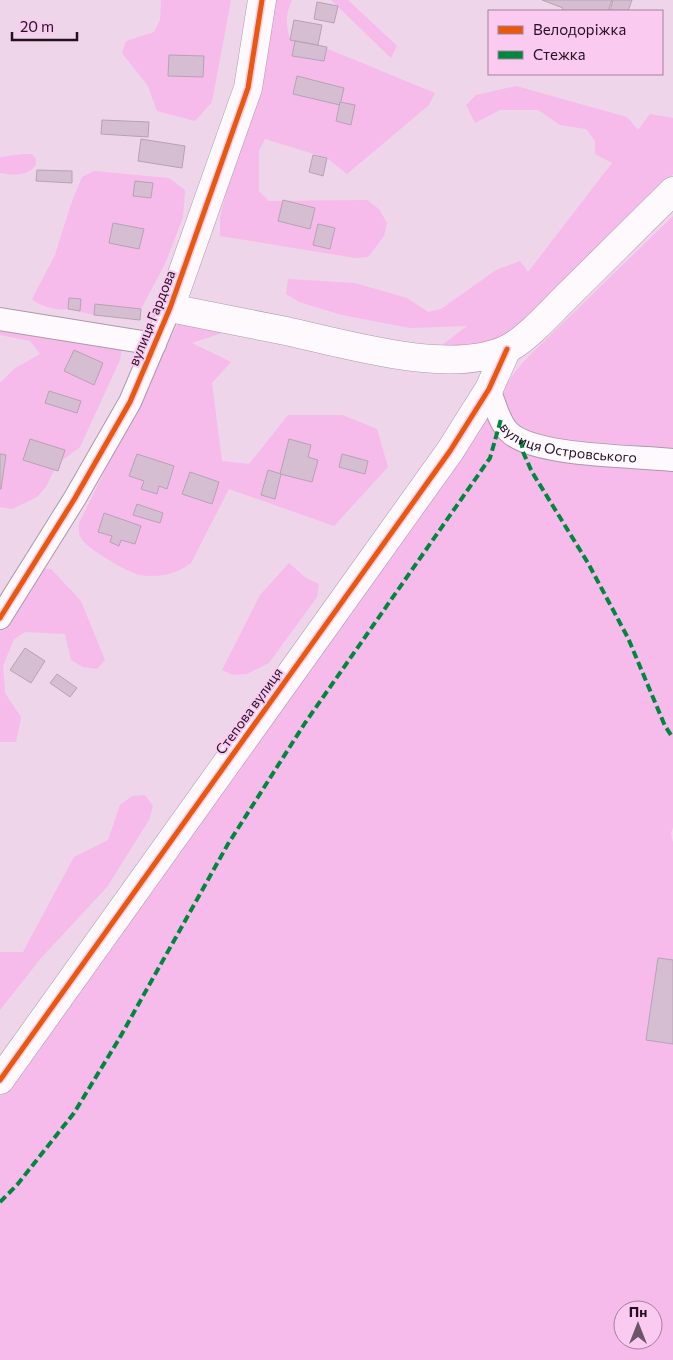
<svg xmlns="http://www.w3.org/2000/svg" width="673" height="1360" font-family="Commissioner,sans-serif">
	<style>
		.green { fill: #f6baeb; fill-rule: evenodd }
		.building { fill: #d5bed1; stroke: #b7a2b4 }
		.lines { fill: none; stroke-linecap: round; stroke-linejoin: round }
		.minor-casing { stroke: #ae98aa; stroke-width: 24 }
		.tertiary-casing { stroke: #ae98aa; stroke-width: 29 }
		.minor { stroke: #fdf9fc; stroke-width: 22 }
		.tertiary { stroke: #fdf9fc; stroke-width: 28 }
		.quiet { stroke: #00873e; stroke-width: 4; stroke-dasharray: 8 4; stroke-linecap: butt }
		.cycleway-casing { stroke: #facaf1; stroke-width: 8 }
		.cycleway { stroke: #e8590c; stroke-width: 5 }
		.labels { text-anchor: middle; stroke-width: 4; stroke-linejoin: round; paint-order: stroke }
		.street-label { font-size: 14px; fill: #251022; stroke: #facaf1 }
	</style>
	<rect width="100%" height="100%" fill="#efd5ea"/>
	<g class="green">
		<polygon points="161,0 231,0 212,102 195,121 157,111 148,86 122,53 126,41 154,32 160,20"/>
		<path d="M263 0H292C285 16 286 23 290 40L318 45 435 93 429 105 347 174 327 158 265 139 259 151V191L269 201 367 200 379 209 387 223 384 236 368 257 355 258 220 236V217L249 104Z"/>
		<polygon points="331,0 348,0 397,46 391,58"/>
		<polygon points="516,86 627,117 638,130 650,114 673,118 673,174 529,322 503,340 474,350 438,348 467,326 410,328 342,315 299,302 286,294 288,279 355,283 407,298 428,312 441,309 496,270 520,261 528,272 612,163 595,154 595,141 586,129 560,125 538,110 500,110 475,123 466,105 476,95"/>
		<path d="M24 154H32L36 159V165C26 177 14 175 0 173V157Z"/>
		<path d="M94 171 169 178 185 190 183 217 165 264 141 309 134 318 94 315 68 309C58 311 39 306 32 299L55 255 71 204 82 177Z"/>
		<path d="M673 216V454L565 444 515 426C511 419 506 411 504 404 500 383 522 364 535 350Z"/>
		<path d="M179 321 228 331 192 343 231 362 212 383 222 461 249 464 288 415H342L377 429 388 467 334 526 229 489 191 563C177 574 158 578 140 575 127 572 87 549 81 538 78 534 79 528 79 523Z"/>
		<polygon points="0,322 122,347 120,360 80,447 57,464 46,487 37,497 12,509 0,507 0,383 14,369 40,354 30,341 0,335"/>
		<path d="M489 414 494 426 673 468V827L671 833 673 843V1360H0V1097L130 912ZM623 1310H653V1340H623Z"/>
		<polygon points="289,563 306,578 319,584 317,597 269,663 247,674 233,675 222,670 260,595"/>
		<polygon points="37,568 51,569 81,601 105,660 97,669 83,667 71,660 65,634 25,632 14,639 3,666 5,693 21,717 16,742 0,742 0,621"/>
		<polygon points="145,795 153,806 149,820 107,887 41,958 0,1010 0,952 23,952 74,857 108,840 120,805 132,796"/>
	</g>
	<g class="building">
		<polygon points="542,0 612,0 608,11 561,11 563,8"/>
		<polygon points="613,0 632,0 628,11 610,11"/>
		<polygon points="317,2 338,6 334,23 314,19"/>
		<polygon points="294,20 322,25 318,45 290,40"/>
		<polygon points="295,41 327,47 324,61 292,56"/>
		<polygon points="169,55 204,56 203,77 168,76"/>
		<polygon points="297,76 344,88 340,105 293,94"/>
		<polygon points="340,102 355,105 351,125 336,121"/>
		<polygon points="102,120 149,122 148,137 101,134"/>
		<polygon points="141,139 185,146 182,168 138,161"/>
		<polygon points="313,155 327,158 323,176 309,172"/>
		<polygon points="37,170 72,171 72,183 36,181"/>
		<polygon points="135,181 153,183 151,198 133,196"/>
		<polygon points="283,200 315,208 310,229 278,221"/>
		<polygon points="113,223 144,229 139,249 109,243"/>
		<polygon points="318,224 335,228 330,249 313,245"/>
		<polygon points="69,298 81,299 80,311 68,309"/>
		<polygon points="95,304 141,309 140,320 94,315"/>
		<polygon points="74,350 103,363 94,385 64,371"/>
		<polygon points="49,391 81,401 77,413 45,403"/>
		<polygon points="30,439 65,450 58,471 23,460"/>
		<polygon points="289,439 311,445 308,457 318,460 312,482 280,474"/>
		<polygon points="0,454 6,455 1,489 0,489"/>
		<polygon points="137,454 174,466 167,489 159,486 157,494 141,489 144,481 129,476"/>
		<polygon points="342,454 368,461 365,474 339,467"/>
		<polygon points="268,470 281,474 275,499 261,495"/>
		<polygon points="190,472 219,482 212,504 182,494"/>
		<polygon points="137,504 163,513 160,523 133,515"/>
		<polygon points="104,513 141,526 135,544 121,540 119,546 110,542 112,536 98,532"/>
		<polygon points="25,648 45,661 31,683 10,670"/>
		<polygon points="57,674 77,688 70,697 50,683"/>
		<polygon points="658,958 673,960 673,1044 646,1040"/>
	</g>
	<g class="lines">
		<g class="minor-casing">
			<g id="minor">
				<polyline points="0,319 155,344"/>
				<path id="s1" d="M489 389C495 403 498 420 508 431 532 457 637 456 673 460"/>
				<polyline points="0,618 75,498 130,402 170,308"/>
			</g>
		</g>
		<g class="tertiary-casing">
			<g id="tertiary">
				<path d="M262 0 248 88 170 308C209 316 247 323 286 331 345 344 448 375 505 350 525 341 550 313 565 298 601 262 637 227 673 191"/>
				<polyline points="0,1080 450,451 489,389 507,349"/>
			</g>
		</g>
		<use href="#minor" class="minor"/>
		<use href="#tertiary" class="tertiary"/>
		<g class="quiet">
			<polyline points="521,440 523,452 532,472 588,563 628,638 665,726 673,738"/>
			<polyline points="0,1202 17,1185 74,1113 119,1039 228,844 305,723 490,458 501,419"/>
		</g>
		<g class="cycleway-casing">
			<g id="cycleway">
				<polyline points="0,618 75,498 130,402 170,308 248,88 262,0"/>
				<polyline points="0,1080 450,451 489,389 507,349"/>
			</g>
		</g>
		<use href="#cycleway" class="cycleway"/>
	</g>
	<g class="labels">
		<g class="street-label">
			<text transform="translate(152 318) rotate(-68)" y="5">вулиця Гардова</text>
			<text dy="5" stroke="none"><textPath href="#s1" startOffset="109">вулиця Островського</textPath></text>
			<text transform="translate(249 711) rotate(-54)" y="5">Степова вулиця</text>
		</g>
	</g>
	<rect x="488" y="10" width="175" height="65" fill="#facaf1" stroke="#a5809e"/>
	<rect x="498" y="26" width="25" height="8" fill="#e8590c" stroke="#a5809e"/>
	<text x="533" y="35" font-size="15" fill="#251022">Велодоріжка</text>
	<rect x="498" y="51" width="25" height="8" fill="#00873e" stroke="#a5809e"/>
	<text x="533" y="60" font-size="15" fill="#251022">Стежка</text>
	<g transform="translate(638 1325)"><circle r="24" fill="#facaf1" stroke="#a5809e"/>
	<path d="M0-4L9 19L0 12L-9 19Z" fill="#6c5568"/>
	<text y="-8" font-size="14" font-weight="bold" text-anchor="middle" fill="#251022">Пн</text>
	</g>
	<path d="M12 32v8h65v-8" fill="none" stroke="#251022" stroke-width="2.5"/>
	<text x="20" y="32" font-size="15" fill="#251022" stroke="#facaf1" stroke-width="4" paint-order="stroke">20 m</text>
</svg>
